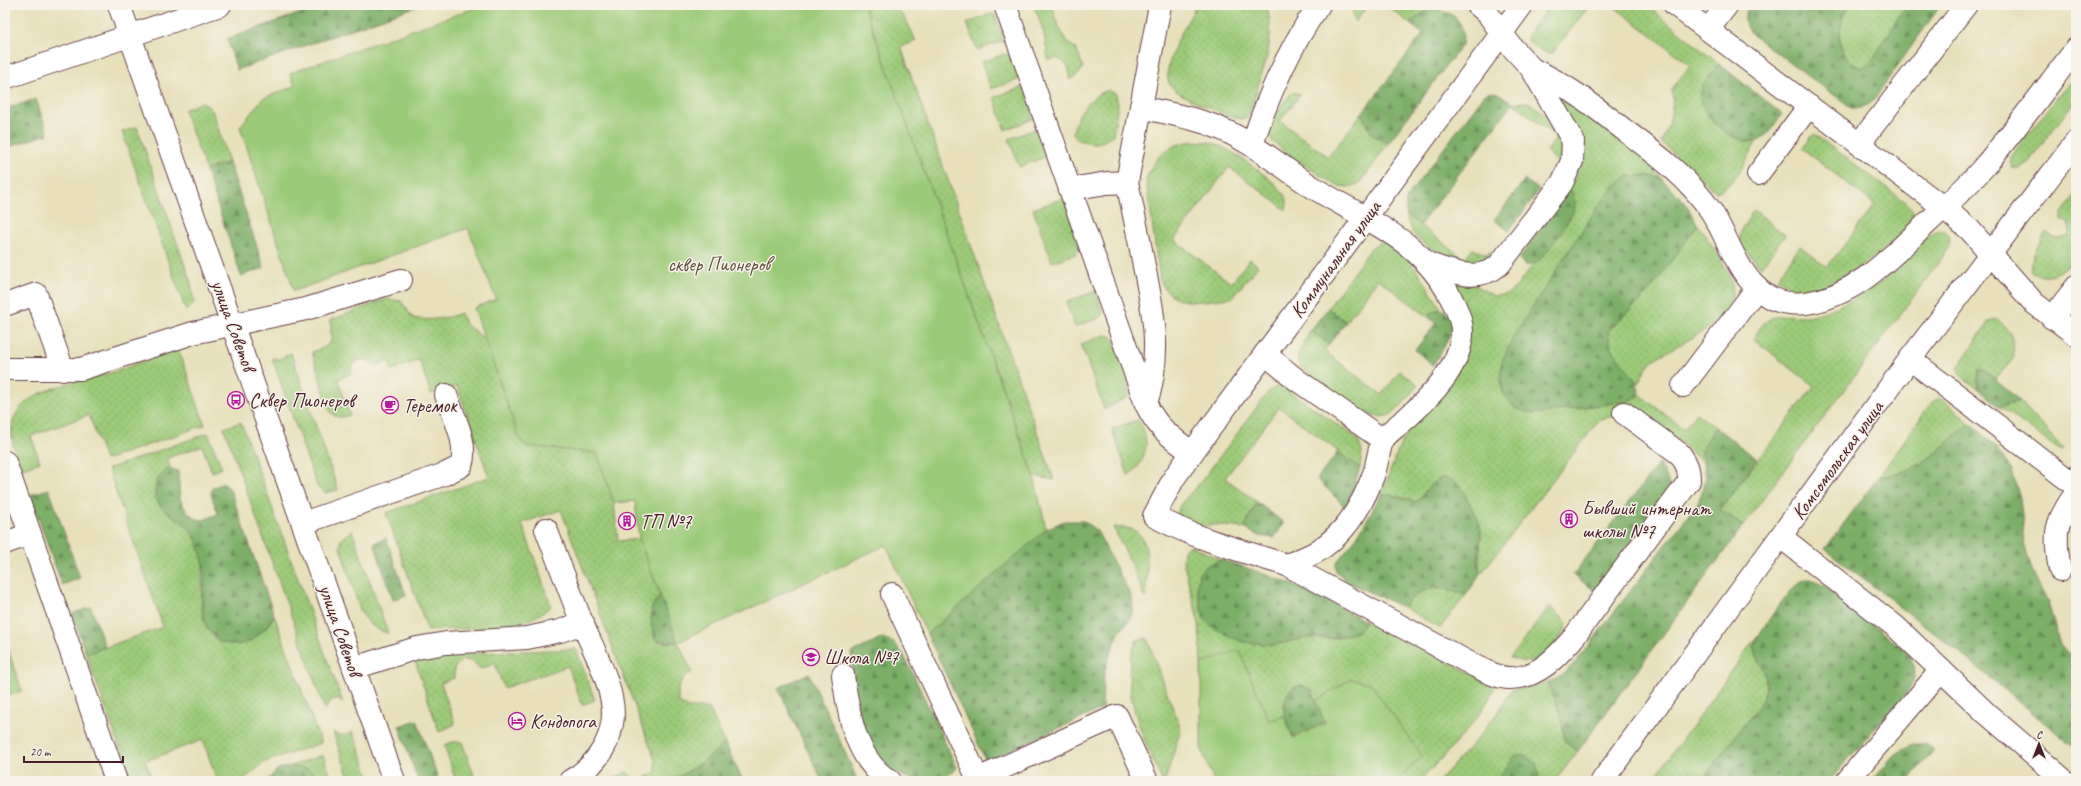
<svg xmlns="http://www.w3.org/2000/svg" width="2081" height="786" font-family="Caveat,sans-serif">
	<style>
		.grass { fill: url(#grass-dots); stroke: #727452 }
		.forest { fill: url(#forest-firs); stroke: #63664a }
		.park { fill: #9bca78; stroke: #727452 }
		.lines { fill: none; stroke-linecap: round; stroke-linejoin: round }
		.minor-casing { stroke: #623c41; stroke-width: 24 }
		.minor { stroke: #fff; stroke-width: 22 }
		.labels { text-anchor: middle; stroke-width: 3; stroke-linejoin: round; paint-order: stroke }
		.street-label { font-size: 20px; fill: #4a1f2b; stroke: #f7f3e8 }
		.park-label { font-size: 20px; fill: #625242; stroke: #f7f3e8 }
		.poi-label { font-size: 20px; fill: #4a1f2b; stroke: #f7f3e8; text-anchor: start }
	</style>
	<defs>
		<pattern id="grass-dots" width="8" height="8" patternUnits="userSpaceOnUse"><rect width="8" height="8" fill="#9bca78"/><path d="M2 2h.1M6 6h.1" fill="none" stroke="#87ad68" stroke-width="1.8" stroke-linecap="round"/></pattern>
		<pattern id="forest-firs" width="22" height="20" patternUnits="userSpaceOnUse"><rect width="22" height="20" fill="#7cae68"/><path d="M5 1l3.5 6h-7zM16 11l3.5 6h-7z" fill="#688d56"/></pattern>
	</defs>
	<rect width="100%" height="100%" fill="#f7f3e8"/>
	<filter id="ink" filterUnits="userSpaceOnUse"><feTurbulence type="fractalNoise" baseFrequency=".025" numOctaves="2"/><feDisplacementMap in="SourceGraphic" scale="8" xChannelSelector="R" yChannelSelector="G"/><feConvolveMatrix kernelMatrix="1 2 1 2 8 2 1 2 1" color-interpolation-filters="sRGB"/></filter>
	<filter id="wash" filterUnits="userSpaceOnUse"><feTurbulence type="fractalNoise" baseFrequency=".012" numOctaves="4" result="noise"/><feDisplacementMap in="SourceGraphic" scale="16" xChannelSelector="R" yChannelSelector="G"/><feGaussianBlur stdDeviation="0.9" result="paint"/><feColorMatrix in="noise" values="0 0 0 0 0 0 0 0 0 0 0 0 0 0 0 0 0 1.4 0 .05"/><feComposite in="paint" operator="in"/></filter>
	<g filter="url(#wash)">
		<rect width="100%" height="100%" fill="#e7e0bb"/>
		<g class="grass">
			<path d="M864 5C871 5 880 4 887 5 903 8 910 28 916 41L901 47 1054 480 1034 476Z"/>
			<path d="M1033 5H1053L1055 18 1065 39 1076 49 1083 66 1080 73 1070 80C1070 68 1068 64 1057 58L1048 60C1046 40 1042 23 1033 5Z"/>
			<path d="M1197 5H1266C1279 42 1258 80 1249 116L1243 119 1237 118C1222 113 1178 97 1170 85 1159 68 1188 20 1197 5Z"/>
			<polygon points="1358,5 1368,5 1355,22 1352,13"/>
			<polygon points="1386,5 1434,5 1443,10 1430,8 1409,23"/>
			<polygon points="1550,5 1590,5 1551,55 1533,46 1527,39 1531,29"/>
			<path d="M1612 5H1646L1719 64 1701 92V104L1745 141H1757C1746 160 1737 184 1716 192L1661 142C1670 124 1674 109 1672 89L1690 65Z"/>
			<path d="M1850 5H1906L1875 56 1864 68C1835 63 1835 24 1850 5Z"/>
			<polygon points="991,14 995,15 1006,40 977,50 967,23"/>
			<polygon points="1004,54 1012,56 1020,79 991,89 981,62"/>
			<path d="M2076 74V99L2029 162 2020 168H2013C2008 162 2011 157 2015 151Z"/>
			<path d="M1547 83 1641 156 1662 179 1646 175 1616 184 1597 208 1513 337 1534 414 1628 401 1640 395 1684 429 1696 413 1715 427C1706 440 1702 447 1704 463L1658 423 1639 411 1600 419 1480 575C1478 560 1480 553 1481 538 1483 512 1459 494 1443 477L1431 484 1417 502 1393 495H1381L1401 443 1414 424 1457 374 1448 282 1472 283 1494 296 1508 294 1518 285 1534 263 1542 257 1570 218 1575 207 1568 189 1577 174Z"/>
			<polygon points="1024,87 1035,118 1005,130 994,97"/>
			<path d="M1109 90 1116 94 1118 104 1113 135C1101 145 1094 144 1078 140L1073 133C1075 115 1090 95 1109 90Z"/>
			<path d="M1292 92 1301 94 1280 121 1328 157 1362 113C1368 131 1371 137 1389 142L1366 175 1358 184 1348 187 1337 186 1285 152 1272 141 1269 130 1273 116Z"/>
			<polygon points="202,102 208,106 213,112 229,162 206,170 184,110"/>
			<path d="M1527 102C1542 109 1559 125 1562 142 1562 150 1560 157 1559 164L1547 151 1557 137 1513 103Z"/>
			<polygon points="137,127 191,283 194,303 186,311 122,132"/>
			<polygon points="1038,128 1048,156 1019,167 1009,139"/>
			<path d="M1814 134 1907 203C1910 206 1913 209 1913 214 1911 236 1835 287 1813 290 1799 293 1787 287 1777 278L1800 246 1827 267 1875 205 1802 148Z"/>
			<path d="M1193 141C1199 142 1206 141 1212 143 1228 146 1277 182 1285 195 1288 200 1287 205 1286 210L1229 167 1174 240 1231 283 1250 259 1258 266 1232 298C1204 300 1174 311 1160 280L1146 179C1157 154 1167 145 1193 141Z"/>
			<path d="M2076 194V260C2061 271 2051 280 2032 272 2029 257 2039 245 2047 232 2054 239 2059 240 2068 236L2070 229 2068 223 2062 220V213Z"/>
			<polygon points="1064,198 1080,246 1076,254 1052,262 1033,209"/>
			<path d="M1754 210 1785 235 1761 267C1737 242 1732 241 1754 210Z"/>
			<path d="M1406 214 1464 259 1472 249 1486 254 1493 251C1489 254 1485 260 1481 262 1464 271 1428 249 1416 237 1410 231 1408 222 1406 214Z"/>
			<path d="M1698 225C1709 242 1725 261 1731 281 1742 320 1683 341 1658 357 1648 364 1643 373 1638 384 1626 365 1610 355 1608 331L1646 295Z"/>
			<path d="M1940 229C1953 233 1951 243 1945 254L1743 526 1720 510 1814 386 1753 339C1757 333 1761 325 1768 320 1778 313 1792 316 1804 316 1816 315 1827 311 1839 306 1860 296 1881 285 1897 268 1911 254 1922 237 1940 229Z"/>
			<path d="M1380 242C1407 245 1428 288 1441 309L1434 311 1427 316 1378 279 1346 322 1328 308 1371 248Z"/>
			<polygon points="1096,291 1103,314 1097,319 1075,327 1066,302"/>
			<path d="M386 299 401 301 413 318C430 321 445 319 461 313L465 324 485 339 518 435 597 453 614 503 618 541 639 539 661 595 663 643 678 642 692 672C679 680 676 688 679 703L688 708H709L725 743 703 762 672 781H638L656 772 655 760 561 510 522 523 551 606C522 634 466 626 428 631L386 513 489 477 457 386 431 394 419 360 392 370 389 361 374 366 369 360H359L352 366 351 374 338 379 350 415C340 418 334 419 329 409L312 352 323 348 331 342V320Z"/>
			<path d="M1995 319C2012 328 2014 340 2014 358L1995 379 1985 371 1976 381 1979 390 1959 374 1957 368 1989 321Z"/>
			<path d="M1310 331 1329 344 1324 351 1382 395 1400 371 1418 385C1409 395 1399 412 1387 416 1384 416 1380 417 1378 417 1362 416 1310 376 1298 364V354Z"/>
			<path d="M1105 335 1112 336C1118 355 1131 377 1128 397L1104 409 1081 344Z"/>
			<path d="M178 348 205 425 105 460 89 415 31 436 40 462 20 469C17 458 13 448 12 437 7 389 74 384 107 374 131 367 154 356 178 348Z"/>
			<polygon points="291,353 338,490 326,493 318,488 314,478 272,358 279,359"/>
			<path d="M1278 386 1285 388 1358 439 1362 452 1360 468 1279 407 1225 478 1257 502 1244 528C1235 527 1226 526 1218 525 1200 525 1190 530 1177 514L1180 505 1203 479 1269 391Z"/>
			<path d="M1939 398 1946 402 1970 423C1943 446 1917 476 1879 476L1932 402Z"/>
			<polygon points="2020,401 2063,449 2059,450 1999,406"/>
			<path d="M1138 420C1152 437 1147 464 1128 475L1112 429Z"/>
			<polygon points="241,422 343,703 337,699 331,700 325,710 224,428"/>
			<polygon points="208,433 222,468 212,472 202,446 167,458 170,468 162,472 176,518 187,526 197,540 203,560 201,608 207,629 220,642 267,628 274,615 321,743 265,762 242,781 217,781 203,740 145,761 153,781 132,781 86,654 163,627 108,469"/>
			<path d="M1113 527C1121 528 1130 527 1137 532 1152 544 1147 581 1145 598L1128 557Z"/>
			<path d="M352 530 388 633C375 631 367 622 360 610L340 547 341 539Z"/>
			<path d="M1188 546 1194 547 1221 560 1208 565 1197 589 1204 619 1212 627 1273 645 1305 638H1337L1358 631 1365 621 1495 685C1486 715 1442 757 1420 781H1396L1422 756 1351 679 1316 701 1312 690 1301 685 1290 690 1284 701V716L1269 721 1239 651 1201 664 1199 624 1183 561 1184 551Z"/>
			<polygon points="1428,588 1442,588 1466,595 1440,628 1403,607 1414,595"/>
			<path d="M1549 607 1564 619 1567 624C1564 636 1542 663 1529 662 1523 662 1516 659 1510 658Z"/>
			<path d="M1758 635 1753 646C1761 671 1771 672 1763 700L1701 781H1652Z"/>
			<path d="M1147 638 1160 675 1181 729 1165 781H1162C1145 739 1115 685 1137 640Z"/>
			<polygon points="5,641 22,691 5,697"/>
			<polygon points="576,649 595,700 582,705 568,666 504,688 495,664 480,669 473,661 462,660 454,668 454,678 441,683 455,724 439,732 415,661 427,657 451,654"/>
			<path d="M1548 683 1560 712 1565 742 1578 751 1555 781H1439C1465 752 1493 724 1511 690Z"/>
			<path d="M333 732C340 737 346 736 353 732L371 781H350Z"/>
			<polygon points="453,742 462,742 476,781 456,781 444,745"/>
			<polygon points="323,755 332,781 315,781 314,774 308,770 291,766"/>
			<polygon points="627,772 636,781 607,781"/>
		</g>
		<g class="forest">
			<polygon points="323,5 420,5 237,70 227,39"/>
			<path d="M1751 5H1850C1835 24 1835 63 1863 68L1875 56 1906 5H1941L1871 103 1861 108H1852L1755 37C1745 26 1740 18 1751 5Z"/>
			<path d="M1430 8C1452 12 1467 19 1462 45L1389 142C1371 137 1368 131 1362 113L1423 34 1409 23Z"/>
			<path d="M1719 64 1782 114C1775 123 1768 137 1757 140 1736 148 1695 114 1701 92 1703 82 1713 72 1719 64Z"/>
			<path d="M1491 92 1498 93 1513 103 1420 225C1407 215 1403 214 1407 197L1485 94Z"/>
			<polygon points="36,99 48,134 5,148 5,109"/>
			<polygon points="229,162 264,268 241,276 206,170"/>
			<path d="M1646 175 1662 179 1684 201 1698 225 1646 295 1608 331C1610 361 1635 367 1640 395L1628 401 1534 414 1516 409 1503 393 1500 380 1502 362 1513 337 1597 208 1616 184 1628 176Z"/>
			<polygon points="1525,180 1539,190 1509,231 1494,220"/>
			<path d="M1568 189 1573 193C1575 198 1576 204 1574 209 1570 220 1545 259 1534 264 1531 265 1527 265 1524 265L1520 258Z"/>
			<polygon points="1328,308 1346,322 1329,344 1310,331"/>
			<path d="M1441 309C1465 319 1442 350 1433 365L1415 350 1436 323 1427 316 1434 311Z"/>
			<path d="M1979 371H1985L2020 401 1999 406C1986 395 1973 390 1979 371Z"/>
			<path d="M1970 423 1995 446 2012 471 2020 498 2026 550 2034 576 2048 602 2060 645 2076 661V749L1964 656 1825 549 1879 476C1917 476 1943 446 1970 423Z"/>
			<polygon points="1715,427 1757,459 1720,510 1743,526 1578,751 1565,742 1560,712 1548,683 1564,673 1576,662 1697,504 1704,488 1706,476 1702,451 1705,442"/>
			<polygon points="1338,452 1360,468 1346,508 1317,479"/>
			<path d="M1659 463C1665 474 1671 481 1668 494L1595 591 1573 575Z"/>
			<path d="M170 468 178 471 180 499 187 512 197 519 203 520 218 514 211 494 212 488 223 483 230 489 274 615C266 628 253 647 235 644 231 644 224 644 220 642 218 641 215 637 214 636 191 613 210 584 202 558 199 546 196 534 186 526 180 519 171 516 164 510 149 497 154 475 170 468Z"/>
			<path d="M1443 477 1453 480 1462 488 1480 524 1481 538 1478 559 1480 575 1466 595C1436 586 1425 584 1403 607L1347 582 1336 571V563L1357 537 1381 495H1393L1417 502 1431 484Z"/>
			<polygon points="49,489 80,578 62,585 30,495"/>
			<polygon points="1257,502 1284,523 1274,538 1259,536 1244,528"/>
			<path d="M1064 521H1084L1097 531 1131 596C1138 620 1124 621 1116 640 1111 651 1107 663 1104 675 1102 685 1103 698 1102 709L986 761 927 634 1046 529Z"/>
			<polygon points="386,538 406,595 393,600 374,543"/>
			<path d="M664 552 687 638C676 643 666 644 655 639L651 622 652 606 660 595 647 560Z"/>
			<path d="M1221 560C1272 575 1320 594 1365 621L1358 631 1337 638H1305L1273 645 1242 642 1212 627 1204 619 1197 589 1199 573 1208 565Z"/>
			<path d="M1811 580 1825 586 1907 652C1917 669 1918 674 1907 692L1829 781H1701L1763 700C1771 672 1761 671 1753 646 1759 633 1790 586 1802 581 1804 580 1808 580 1811 580Z"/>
			<polygon points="91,607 105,647 86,654 72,614"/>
			<path d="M883 638 894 643 904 655 957 768C944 781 929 784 912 779 900 775 888 772 880 762 856 732 855 688 851 653Z"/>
			<polygon points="809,673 858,781 822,781 778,688"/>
			<path d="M1301 685 1312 690 1325 723 1293 738C1286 719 1280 709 1290 690Z"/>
			<polygon points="417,720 439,781 418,781 399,726"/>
			<polygon points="725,743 743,781 672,781 703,762"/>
			<polygon points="1913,744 1924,744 1934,750 1908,781 1871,781 1894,755"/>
			<polygon points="1516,755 1525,755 1536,763 1539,776 1535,781 1495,781"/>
			<polygon points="291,766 308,769 314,774 315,781 267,781 278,769"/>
		</g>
		<g class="park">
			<polygon points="483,5 864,5 1034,476 1046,529 927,634 886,545 678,642 639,539 635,501 614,503 597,453 528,446 522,442 518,435 474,308 496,299 468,228 294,291 240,127 262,99 295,86 290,73"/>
			<polygon points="1239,650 1269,721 1284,716 1293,738 1325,723 1316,701 1351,679 1370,683 1422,756 1396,781 1214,781 1201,748 1201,664"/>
		</g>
	</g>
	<g filter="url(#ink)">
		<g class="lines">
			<g class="minor-casing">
				<g id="minor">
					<polyline points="119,5 394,781"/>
					<path d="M1005 5 1146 404C1157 428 1171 437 1192 453"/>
					<polyline points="1675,5 1944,208 1970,230 2034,303 2076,335"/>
					<polyline points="1708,30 1727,5"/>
					<path d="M1532 69C1566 84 1594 106 1623 129 1655 153 1688 177 1711 211 1727 236 1735 267 1757 288 1770 301 1788 305 1806 303 1855 296 1889 259 1924 226 1944 207 1965 189 1983 168 2015 130 2045 89 2076 49"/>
					<polyline points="5,78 220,5"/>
					<path d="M1141 107C1165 113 1191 117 1214 126 1251 140 1281 167 1314 188 1367 221 1421 239 1451 298 1457 309 1463 322 1462 335 1459 368 1431 396 1408 417 1400 424 1391 430 1384 438 1379 445 1377 467 1373 476 1362 506 1344 535 1316 552 1307 557 1297 561 1287 565 1242 551 1196 539 1154 516L1174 478 1192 453 1501 34 1522 5"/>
					<polyline points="1859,144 1966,5"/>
					<path d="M1252 145C1268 95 1289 48 1319 5"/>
					<polyline points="1758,174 1809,106"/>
					<path d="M1127 182C1133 210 1139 238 1144 266 1154 314 1162 355 1146 404"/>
					<polyline points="1070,189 1107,183 1127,182 1160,5"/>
					<path d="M1429 264C1452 272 1478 283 1499 265L1562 183 1572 161 1573 141 1532 69 1511 46 1488 14 1478 5"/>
					<polyline points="5,305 36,294 63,370"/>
					<polyline points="2052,318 2076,287"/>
					<polyline points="1265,354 1297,380 1383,440"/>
					<polyline points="1910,359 2076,486"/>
					<polyline points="5,369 81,369 193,333 306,309 401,280"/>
					<polyline points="1683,386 1757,288"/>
					<polyline points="5,462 116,781"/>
					<path d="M303 523 445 474 461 466C469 443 453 416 446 395"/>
					<path d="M546 529C558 560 570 592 582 623 594 651 618 694 612 724 608 749 591 769 570 781"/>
					<polyline points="1781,537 1896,627 1986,713 2065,781"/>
					<polyline points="5,543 30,534"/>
					<path d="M1287 565 1477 667C1486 671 1498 678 1509 678 1537 679 1558 656 1574 637L1689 481C1689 469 1687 464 1680 454L1624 413"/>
					<path d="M2060 570C2054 534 2054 523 2076 493"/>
					<polyline points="892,594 978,779 974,781"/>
					<polyline points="354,668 417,648 446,643 527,638 560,631 583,623"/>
					<path d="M843 675C848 712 855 760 890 781"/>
					<polyline points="978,779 1117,716 1147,781"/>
					<polyline points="1602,781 1910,359 2076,142"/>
					<polyline points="1847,781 1941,670"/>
				</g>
			</g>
			<use href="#minor" class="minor"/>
		</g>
	</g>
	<defs>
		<g id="bus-ring" transform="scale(0.9)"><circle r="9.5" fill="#f7f3e8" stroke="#b5179e" stroke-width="1.5"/><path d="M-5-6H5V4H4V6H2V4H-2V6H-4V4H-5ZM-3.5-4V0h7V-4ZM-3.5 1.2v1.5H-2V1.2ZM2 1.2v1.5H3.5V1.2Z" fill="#b5179e"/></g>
		<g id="cafe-ring" transform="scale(0.9)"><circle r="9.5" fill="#f7f3e8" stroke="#b5179e" stroke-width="1.5"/><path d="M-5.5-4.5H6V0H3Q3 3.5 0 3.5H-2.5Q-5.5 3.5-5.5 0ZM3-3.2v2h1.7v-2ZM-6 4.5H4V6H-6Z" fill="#b5179e"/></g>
		<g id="building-ring" transform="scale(0.9)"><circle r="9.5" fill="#f7f3e8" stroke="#b5179e" stroke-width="1.5"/><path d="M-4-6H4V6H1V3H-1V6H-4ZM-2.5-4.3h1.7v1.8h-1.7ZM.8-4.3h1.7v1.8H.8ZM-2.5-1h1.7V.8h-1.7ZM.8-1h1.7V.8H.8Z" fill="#b5179e"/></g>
		<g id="school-ring" transform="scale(0.9)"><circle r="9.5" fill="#f7f3e8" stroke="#b5179e" stroke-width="1.5"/><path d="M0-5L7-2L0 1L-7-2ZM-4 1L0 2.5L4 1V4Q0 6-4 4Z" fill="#b5179e"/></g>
		<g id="hotel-ring" transform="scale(0.9)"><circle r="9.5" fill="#f7f3e8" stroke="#b5179e" stroke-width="1.5"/><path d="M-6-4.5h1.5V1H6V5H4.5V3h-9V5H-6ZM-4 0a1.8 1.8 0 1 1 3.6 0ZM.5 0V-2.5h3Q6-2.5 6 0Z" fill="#b5179e"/></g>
	</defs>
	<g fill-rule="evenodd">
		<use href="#bus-ring" x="236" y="400"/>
		<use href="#cafe-ring" x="390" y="405"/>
		<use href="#building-ring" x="1569" y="519"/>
		<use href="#building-ring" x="627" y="521"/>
		<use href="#school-ring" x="811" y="657"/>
		<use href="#hotel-ring" x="517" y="721"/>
	</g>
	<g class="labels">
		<g class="street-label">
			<text transform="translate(1335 259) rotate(-54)" y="7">Коммунальная улица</text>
			<text transform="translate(234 325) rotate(70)" y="7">улица Советов</text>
			<text transform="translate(1837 460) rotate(-54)" y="7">Комсомольская улица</text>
			<text transform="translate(341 630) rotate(71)" y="7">улица Советов</text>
		</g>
		<g class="park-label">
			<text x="719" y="271">сквер Пионеров</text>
		</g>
		<g class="poi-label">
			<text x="249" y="407">Сквер Пионеров</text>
			<text x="403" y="412">Теремок</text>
			<text x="1582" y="515">Бывший интернат<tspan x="1582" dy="23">школы №7</tspan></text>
			<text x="640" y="528">ТП №7</text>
			<text x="824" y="664">Школа №7</text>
			<text x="530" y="728">Кондопога</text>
		</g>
	</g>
	<rect width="2081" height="786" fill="none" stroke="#f7f3e8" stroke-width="20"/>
	<g transform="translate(2039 744)" stroke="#f7f3e8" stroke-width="3" paint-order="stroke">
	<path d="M0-3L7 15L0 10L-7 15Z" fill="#4a1f2b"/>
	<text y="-6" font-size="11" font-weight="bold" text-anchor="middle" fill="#4a1f2b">С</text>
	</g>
	<path d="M24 756v6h99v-6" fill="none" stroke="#4a1f2b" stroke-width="2"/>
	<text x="30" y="756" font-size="12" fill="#4a1f2b" stroke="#f7f3e8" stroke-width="3" paint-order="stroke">20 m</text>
</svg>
